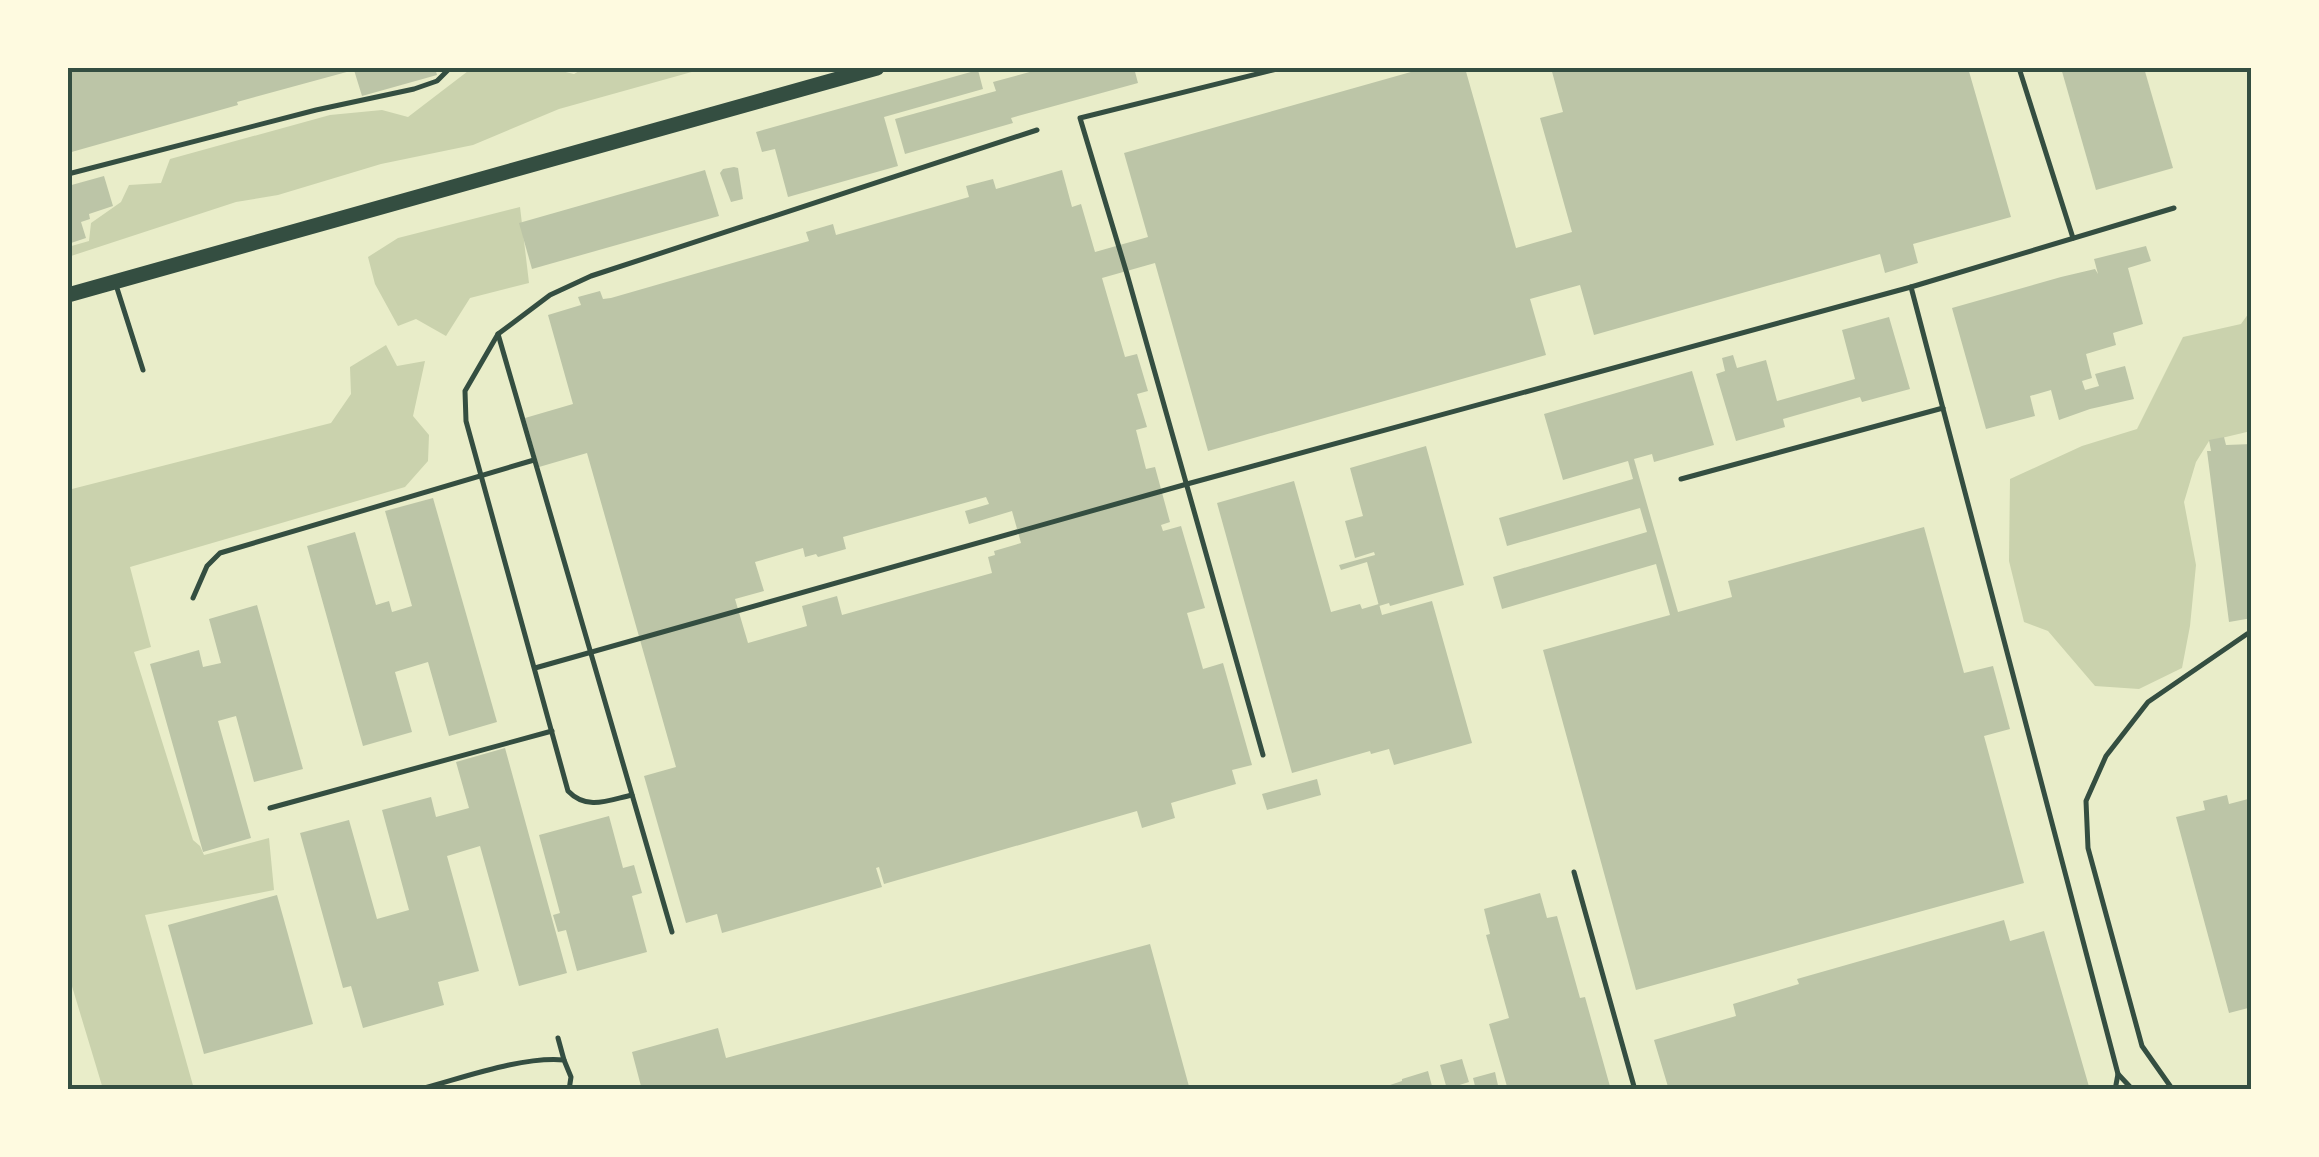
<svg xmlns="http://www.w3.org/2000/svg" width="2319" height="1157" font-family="Commissioner,sans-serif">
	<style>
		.green { fill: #cad2ad }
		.building { fill: #bcc5a7; fill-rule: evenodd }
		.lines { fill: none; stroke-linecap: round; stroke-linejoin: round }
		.service { stroke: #344e41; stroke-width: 5 }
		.secondary { stroke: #344e41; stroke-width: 15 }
		.neatline { fill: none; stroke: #344e41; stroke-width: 4 }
	</style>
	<rect width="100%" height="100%" fill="#e9edc9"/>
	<g class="green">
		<polygon points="472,68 549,68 574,74 584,68 706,68 559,109 473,145 381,164 278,195 236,202 68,257 68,247 89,241 91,223 121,202 129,185 161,183 170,159 330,115 382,110 408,117"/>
		<polygon points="520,207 529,283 470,298 446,336 416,319 398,326 375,284 368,257 398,238"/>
		<polygon points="2251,310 2251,431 2209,441 2196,462 2184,502 2196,565 2190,626 2182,668 2139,689 2095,686 2048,631 2024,622 2009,561 2010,479 2082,446 2137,429 2183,337 2241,324"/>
		<polygon points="386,345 397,366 425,361 413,416 429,435 428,461 405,487 130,567 151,647 134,652 193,840 200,846 204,855 269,838 274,890 145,915 194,1089 103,1089 68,973 68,490 331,423 351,394 350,367"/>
	</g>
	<g class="building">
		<polygon points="68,68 435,68 437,75 362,96 354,70 237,102 238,105 68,153"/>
		<polygon points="1044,68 1134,68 1138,83 1011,118 1013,123 905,154 895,119 996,91 993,82"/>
		<path d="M1425 68H1465L1516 248 1572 232 1540 118 1563 112 1551 68H1968L2011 217 1913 244 1918 263 1885 273 1880 254 1594 335 1580 285 1530 299 1546 355 1208 451 1155 263 1102 278 1125 357 1137 354 1148 391 1137 394 1147 427 1136 430 1146 469 1155 467 1170 522 1161 525 1163 531 1181 526 1205 608 1187 613 1203 669 1223 663 1252 765 1232 770 1236 784 1171 803 1175 818 1142 828 1137 811 884 884 879 867 876 868 882 887 722 933 717 914 686 923 644 776 676 767 587 453 539 467 525 418 573 404 548 315 581 305 578 297 600 291 603 299 611 298 809 241 806 232 833 224 836 235 969 197 966 186 993 179 996 189 1062 170 1072 207 1081 204 1095 252 1148 237 1124 153ZM986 497 989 504 965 511 969 524 1012 511 1021 543 994 551 995 555 988 557 992 573 842 615 837 596 802 606 807 626 748 643 735 599 764 591 755 562 803 548 805 557 816 554 818 557 846 549 843 537Z"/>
		<polygon points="2061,68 2144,68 2173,168 2096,190"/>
		<polygon points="978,70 983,89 884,117 898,166 788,197 775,149 762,152 756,132"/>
		<polygon points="734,167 738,168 743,199 731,202 720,173 723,169"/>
		<polygon points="705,170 719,216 532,269 519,223"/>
		<polygon points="104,176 113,206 89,214 90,219 81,222 86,238 68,244 68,186"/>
		<polygon points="2146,246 2151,261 2128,268 2143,324 2113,333 2116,345 2086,354 2092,378 2082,381 2085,390 2099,386 2095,374 2125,366 2134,399 2090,409 2059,420 2051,390 2030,396 2035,416 1986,429 1952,308 2061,277 2095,269 2098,274 2094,259"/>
		<polygon points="1889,317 1910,389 1862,402 1860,397 1783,419 1785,427 1736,441 1716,374 1725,371 1722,358 1733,355 1737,368 1766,360 1777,401 1855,379 1842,330"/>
		<polygon points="1692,371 1714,445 1654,462 1652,454 1634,459 1678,612 1732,597 1728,581 1924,527 1964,673 1993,666 2010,729 1984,736 2024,883 1636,990 1543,650 1670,615 1656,564 1502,609 1493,577 1647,532 1640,508 1507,546 1499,518 1633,479 1628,461 1563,480 1544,414"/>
		<polygon points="2224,437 2226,445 2252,444 2252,618 2229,622 2207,451 2211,451 2209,440"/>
		<polygon points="1426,446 1464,585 1390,606 1389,603 1379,606 1367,562 1341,570 1339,565 1375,555 1374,552 1355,558 1345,521 1363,516 1350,468"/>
		<polygon points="1294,481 1331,612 1360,604 1362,609 1379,604 1382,615 1432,601 1472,743 1394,765 1389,749 1371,754 1370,751 1292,773 1217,503"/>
		<polygon points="433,498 497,722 449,736 428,662 395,672 412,732 363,746 307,546 355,532 376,605 389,601 392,612 412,606 385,511"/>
		<polygon points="257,605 303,769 254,782 236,716 218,721 251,838 203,852 150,664 199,650 203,667 221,663 209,619"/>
		<polygon points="505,748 567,973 519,986 480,846 447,856 479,971 438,982 444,1005 363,1028 351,986 343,988 300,833 349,820 377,919 409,910 382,810 431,797 436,817 469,808 456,762"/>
		<polygon points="1317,779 1321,795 1267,810 1262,794"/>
		<polygon points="2227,795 2229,804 2252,798 2252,1007 2229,1013 2176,817 2205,810 2203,801"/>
		<polygon points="609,816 623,868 634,865 642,893 632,896 647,952 577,971 566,930 558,932 553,915 560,913 539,835"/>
		<polygon points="1540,893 1547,918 1557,916 1580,998 1585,997 1611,1090 1508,1090 1489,1024 1509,1018 1486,935 1490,934 1484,909"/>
		<polygon points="277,895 313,1024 204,1054 168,925"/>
		<polygon points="2004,920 2010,941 2044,931 2090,1090 1669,1090 1654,1040 1736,1016 1733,1004 1799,984 1797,979"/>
		<polygon points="1150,944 1190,1090 642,1090 632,1052 718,1028 726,1058"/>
		<polygon points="1462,1059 1469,1082 1447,1089 1440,1065"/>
		<polygon points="1428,1071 1433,1090 1375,1090 1402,1081 1402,1079"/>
		<polygon points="1495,1072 1499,1090 1476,1090 1473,1078"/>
	</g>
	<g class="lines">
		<g class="service">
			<polyline points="2019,68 2073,238"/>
			<polyline points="68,174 316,110 414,89 437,81 450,68"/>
			<polyline points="116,285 143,370"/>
			<polyline points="498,334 672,932"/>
			<polyline points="1681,479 1943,408"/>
			<polyline points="193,598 207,566 220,553 534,460"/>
			<polyline points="535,668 1187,484 1911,287"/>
			<polyline points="1263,755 1127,274 1080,118 1281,68"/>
			<path d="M632 795C609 800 587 811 568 791L466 421 465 391 498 334 550 295 591 276 1037 130"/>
			<polyline points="270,808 552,731"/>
			<polyline points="1574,872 1635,1090"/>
			<polyline points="558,1038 564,1060"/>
			<path d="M417 1090C460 1079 521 1056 564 1060L571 1077 569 1090"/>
			<polyline points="2115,1090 2118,1074"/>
			<polyline points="2133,1090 2118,1074 1911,287 2174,208"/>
			<polyline points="2173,1090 2142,1046 2088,848 2086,801 2106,756 2148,702 2247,634"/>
		</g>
		<polyline class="secondary" points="68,295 877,68"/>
	</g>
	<rect width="2319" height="1157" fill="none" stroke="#fefae0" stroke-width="140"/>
	<rect x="70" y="70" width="2179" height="1017" class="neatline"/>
</svg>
